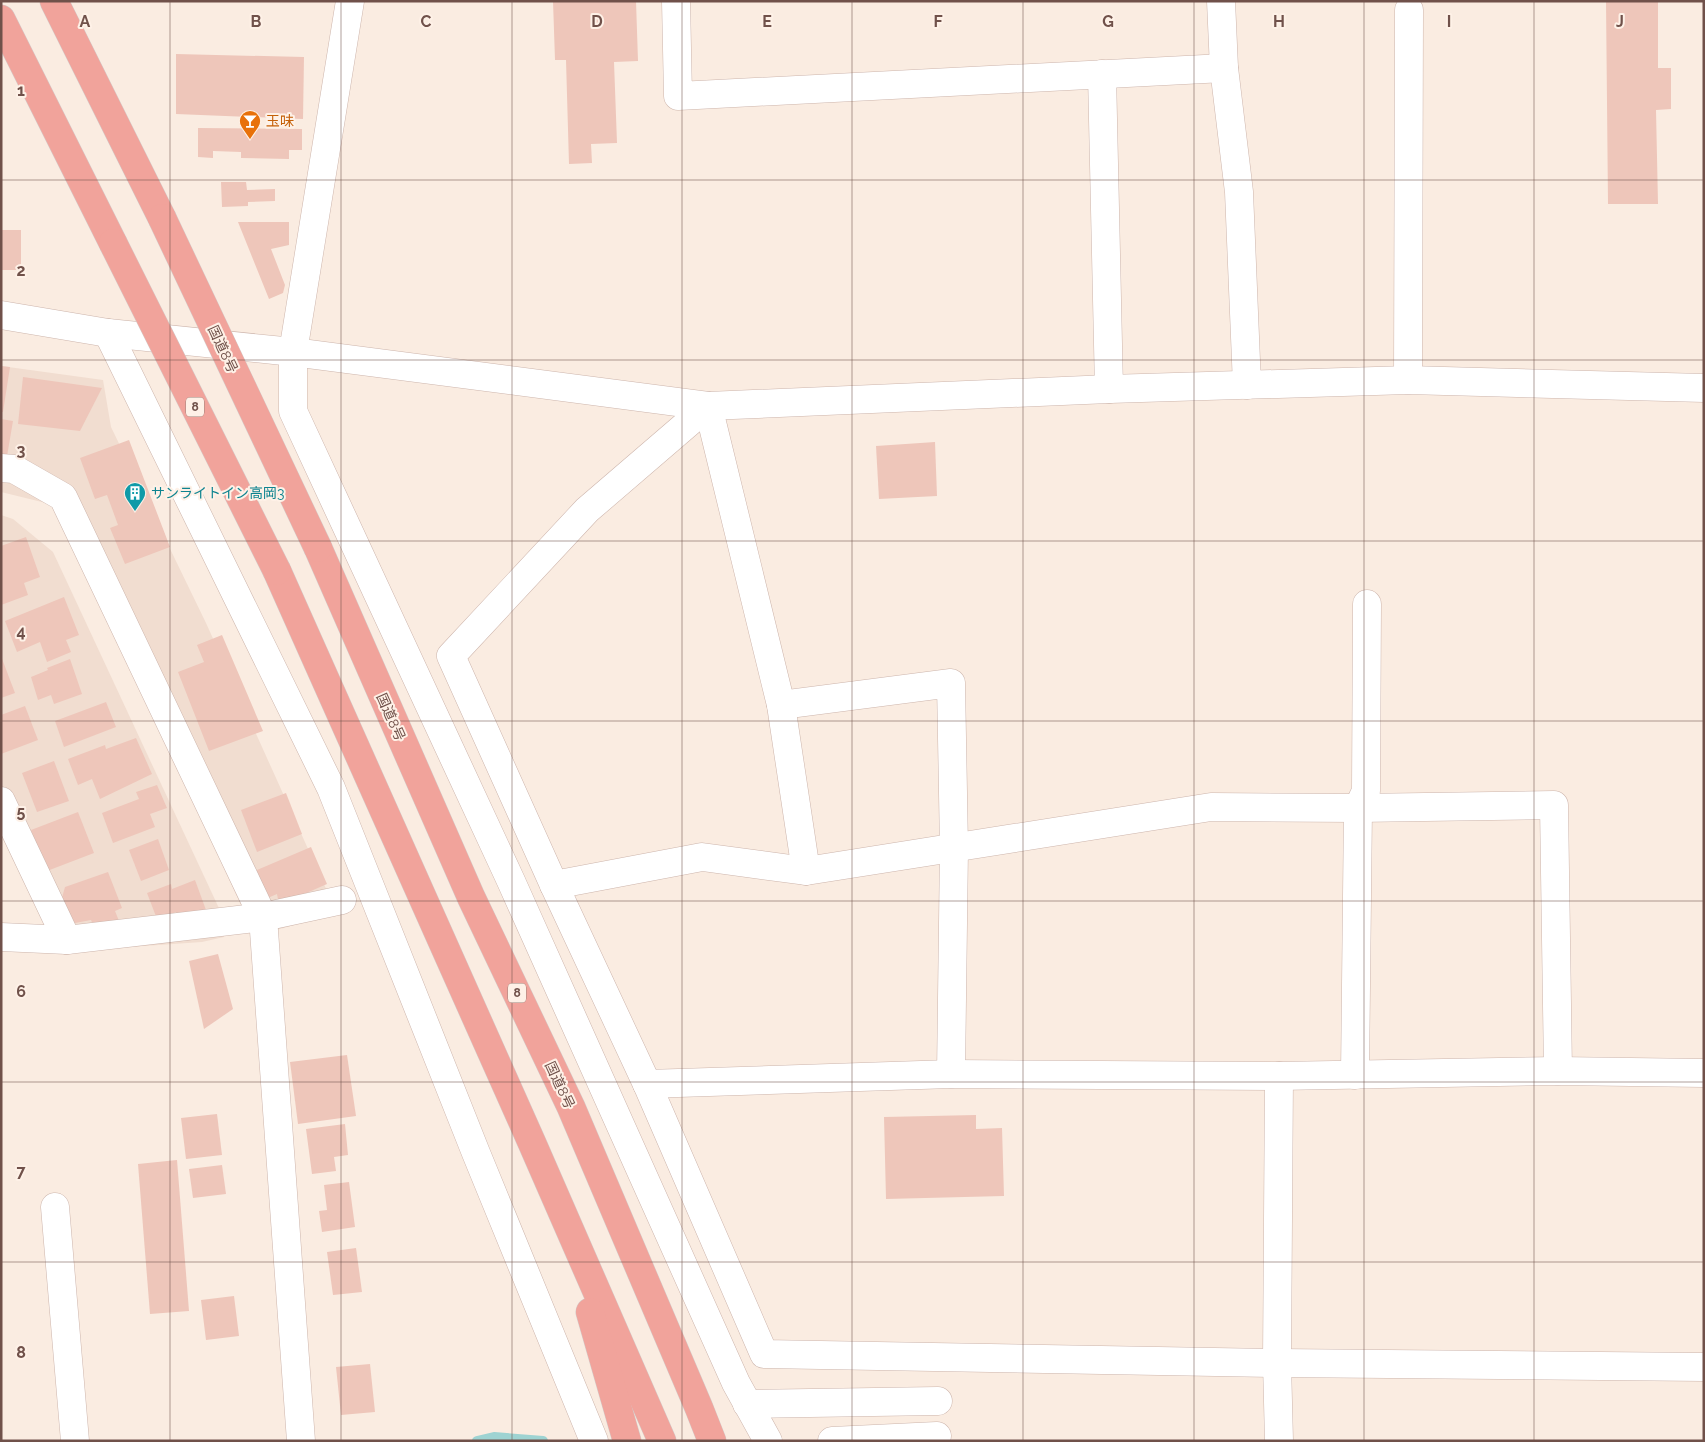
<svg xmlns="http://www.w3.org/2000/svg" width="1705" height="1442" font-family="Raleway,'Noto Sans JP',sans-serif">
	<style>
		.residential { fill: #f1ddd0 }
		.lines { fill: none; stroke-linecap: round; stroke-linejoin: round }
		.stream { stroke: #9ed3d2; stroke-width: 10 }
		.building { fill: #eec6ba }
		.minor-casing { stroke: #cdb5ac; stroke-width: 29 }
		.highway-casing { stroke: #d4cbc9; stroke-width: 29 }
		.minor { stroke: #fff; stroke-width: 28 }
		.highway { stroke: #f1a39b; stroke-width: 28 }
		.highway-bridge-casing { stroke: #d4cbc9; stroke-width: 29; stroke-linecap: butt }
		.highway-bridge { stroke: #f1a39b; stroke-width: 28 }
		.grid { fill: none; stroke: #70514a; stroke-width: 1; stroke-opacity: 0.55 }
		.labels { text-anchor: middle; stroke-width: 4; stroke-linejoin: round; paint-order: stroke }
		.shield { fill: #fef1e7; stroke: #9b8179; stroke-width: 1 }
		.shield-label { font-size: 12px; font-weight: bold; fill: #70514a }
		.food-label { font-size: 14px; fill: #c56008; stroke: #fef1e7; text-anchor: start }
		.street-label { font-size: 14px; fill: #70514a; stroke: #fef1e7 }
		.culture-label { font-size: 14px; fill: #0d838f; stroke: #fef1e7; text-anchor: start }
		.grid-label { font-size: 16px; text-anchor: middle; font-weight: bold; fill: #70514a; stroke: #fef1e7; stroke-width: 4; stroke-linejoin: round; paint-order: stroke }
	</style>
	<rect width="100%" height="100%" fill="#faece1"/>
	<g class="residential">
		<polygon points="1,366 103,380 111,427 206,623 337,913 255,936 70,530 50,504 1,492"/>
		<polygon points="1,515 13,519 53,552 224,919 224,937 202,942 57,952 1,817"/>
	</g>
	<g class="lines">
		<polyline class="stream" points="477,1441 494,1437 543,1441"/>
	</g>
	<g class="building">
		<polygon points="553,1 636,1 638,61 614,62 617,143 591,144 592,163 569,164 566,60 555,60"/>
		<polygon points="1606,1 1658,1 1658,68 1671,68 1671,109 1656,110 1658,204 1608,204"/>
		<polygon points="176,54 304,57 303,119 176,114"/>
		<polygon points="198,128 302,129 302,150 289,150 289,159 241,158 241,152 213,151 213,158 198,157"/>
		<polygon points="221,182 246,182 247,190 275,189 275,201 248,202 248,206 222,207"/>
		<polygon points="238,222 289,222 289,245 271,249 285,285 283,293 269,299"/>
		<rect x="1" y="230" width="20" height="40"/>
		<polygon points="1,366 10,367 3,412 1,412"/>
		<polygon points="23,377 102,388 80,431 18,424"/>
		<polygon points="1,419 13,421 6,462 1,461"/>
		<polygon points="129,440 170,547 125,564 110,528 118,525 107,495 95,499 80,458"/>
		<polygon points="935,442 937,496 879,499 876,446"/>
		<polygon points="26,537 40,577 24,583 28,595 1,605 1,546"/>
		<polygon points="64,597 79,635 66,640 71,652 47,662 40,642 17,652 5,621"/>
		<polygon points="222,635 263,731 209,751 178,672 204,662 197,645"/>
		<polygon points="1,656 15,693 1,698"/>
		<polygon points="70,659 82,694 54,704 51,695 38,700 31,677 48,670 47,668"/>
		<polygon points="106,702 116,727 64,747 55,721"/>
		<polygon points="25,706 38,740 1,754 1,715"/>
		<polygon points="136,738 152,774 100,799 92,779 78,785 68,759 105,745 106,749"/>
		<polygon points="54,761 69,801 37,812 22,773"/>
		<polygon points="157,785 167,808 150,814 155,827 113,843 102,813 139,799 136,792"/>
		<polygon points="286,793 302,834 257,852 241,810"/>
		<polygon points="78,812 94,853 47,871 31,830"/>
		<polygon points="158,839 169,870 141,881 129,850"/>
		<polygon points="311,847 327,884 279,905 277,894 263,900 252,872"/>
		<polygon points="108,872 122,908 115,911 119,921 95,929 91,920 75,923 58,912 65,887"/>
		<polygon points="195,880 206,910 179,921 176,912 157,919 147,893 171,884 172,889"/>
		<polygon points="218,954 233,1009 204,1029 189,961"/>
		<polygon points="347,1055 356,1116 298,1124 290,1062"/>
		<polygon points="217,1114 222,1155 186,1159 181,1118"/>
		<polygon points="976,1115 976,1129 1002,1128 1004,1196 886,1199 884,1117"/>
		<polygon points="345,1124 348,1155 334,1157 336,1171 312,1174 306,1129"/>
		<polygon points="177,1160 189,1311 150,1314 138,1164"/>
		<polygon points="222,1165 226,1194 193,1198 189,1169"/>
		<polygon points="349,1182 355,1227 322,1232 319,1211 327,1210 324,1185"/>
		<polygon points="356,1248 362,1292 333,1295 327,1252"/>
		<polygon points="234,1296 239,1336 206,1340 201,1300"/>
		<polygon points="370,1364 375,1412 341,1415 336,1367"/>
	</g>
	<g class="lines">
		<g class="minor-casing">
			<g id="minor">
				<polyline points="350,1 293,352 293,411 511,881 736,1383 768,1441"/>
				<polyline points="676,1 678,96 1224,68"/>
				<polyline points="1221,1 1224,68 1239,192 1247,385"/>
				<polyline points="1102,74 1109,389"/>
				<polyline points="1,315 108,333 293,352 708,406 1109,389 1408,380 1704,388"/>
				<polyline points="108,333 331,788 476,1153 594,1441"/>
				<polyline points="1408,380 1409,10"/>
				<polyline points="708,406 587,510 451,656 554,885 647,1084 764,1354 1277,1363 1704,1367"/>
				<polyline points="708,406 781,705 806,871"/>
				<polyline points="1,468 14,469 63,497 263,917 301,1441"/>
				<polyline points="781,705 951,683 954,848 951,1074"/>
				<polyline points="1,801 67,940"/>
				<polyline points="554,885 702,857 806,871 1211,807 1358,808 1554,805 1558,1071"/>
				<polyline points="1,937 67,940 263,917 342,900"/>
				<polyline points="1355,1075 1358,808 1366,791 1367,604"/>
				<polyline points="1279,1076 1277,1363 1279,1441"/>
				<polyline points="647,1084 951,1074 1279,1076 1558,1071 1704,1073"/>
				<polyline points="55,1207 75,1441"/>
				<polyline points="747,1404 938,1401"/>
				<polyline points="832,1441 937,1436"/>
			</g>
		</g>
		<g class="highway-casing">
			<g id="highway">
				<polyline points="54,1 162,218"/>
				<polyline points="1,19 113,243"/>
				<polyline points="318,548 471,897 571,1107 699,1408 712,1441"/>
				<polyline points="277,571 532,1143 662,1441"/>
				<polyline points="590,1312 627,1441"/>
			</g>
		</g>
		<use href="#minor" class="minor"/>
		<use href="#highway" class="highway"/>
		<g class="highway-bridge-casing">
			<g id="highway-bridge">
				<polyline points="162,218 318,548"/>
				<polyline points="113,243 277,571"/>
			</g>
		</g>
		<use href="#highway-bridge" class="highway-bridge"/>
	</g>
	<path class="grid" d="M170 1V1441M341 1V1441M512 1V1441M682 1V1441M852 1V1441M1023 1V1441M1194 1V1441M1364 1V1441M1534 1V1441M1 180H1704M1 360H1704M1 541H1704M1 721H1704M1 901H1704M1 1082H1704M1 1262H1704"/>
	<defs>
		<g id="bar-pin" transform="scale(1.125)"><path d="M0 17L-7.5 6A9.5 9.5 0 1 1 7.5 6Z" fill="#e8710a" stroke="#fef1e7"/><path d="M-6-5H6L.8 .8V4.5H3.5V6h-7V4.5H-.8V.8Z" fill="#fff"/></g>
		<g id="building-pin" transform="scale(1.125)"><path d="M0 17L-7.5 6A9.5 9.5 0 1 1 7.5 6Z" fill="#0f9aa8" stroke="#fef1e7"/><path d="M-4-6H4V6H1V3H-1V6H-4ZM-2.5-4.3h1.7v1.8h-1.7ZM.8-4.3h1.7v1.8H.8ZM-2.5-1h1.7V.8h-1.7ZM.8-1h1.7V.8H.8Z" fill="#fff"/></g>
	</defs>
	<g fill-rule="evenodd">
		<use href="#bar-pin" x="250" y="121"/>
		<use href="#building-pin" x="135" y="493"/>
	</g>
	<g class="labels">
		<g class="shield">
			<rect x="186" y="397.5" width="18" height="19" rx="4"/>
			<rect x="508" y="983.5" width="18" height="19" rx="4"/>
		</g>
		<g class="shield-label">
			<text x="195" y="411">8</text>
			<text x="517" y="997">8</text>
		</g>
		<g class="food-label">
			<text x="266" y="126">玉味</text>
		</g>
		<g class="street-label">
			<text transform="translate(223 349) rotate(65)" y="5">国道8号</text>
			<text transform="translate(391 717) rotate(66)" y="5">国道8号</text>
			<text transform="translate(560 1085) rotate(65)" y="5">国道8号</text>
		</g>
		<g class="culture-label">
			<text x="151" y="498">サンライトイン高岡3</text>
		</g>
	</g>
	<g class="grid-label">
		<text x="85" y="27">A</text>
		<text x="256" y="27">B</text>
		<text x="426" y="27">C</text>
		<text x="597" y="27">D</text>
		<text x="767" y="27">E</text>
		<text x="938" y="27">F</text>
		<text x="1108" y="27">G</text>
		<text x="1279" y="27">H</text>
		<text x="1449" y="27">I</text>
		<text x="1620" y="27">J</text>
		<text x="21" y="96">1</text>
		<text x="21" y="276">2</text>
		<text x="21" y="456">3</text>
		<text x="21" y="637">4</text>
		<text x="21" y="817">5</text>
		<text x="21" y="997">6</text>
		<text x="21" y="1177">7</text>
		<text x="21" y="1358">8</text>
	</g>
	<rect width="1705" height="1442" fill="none" stroke="#70514a" stroke-width="5"/>
</svg>
